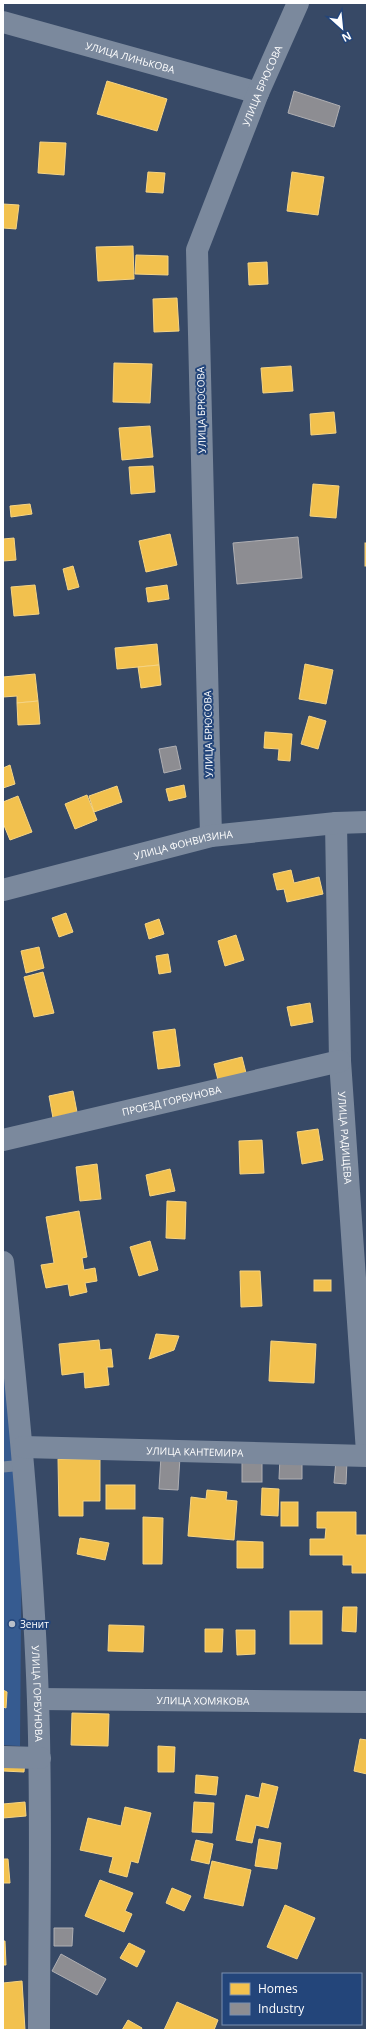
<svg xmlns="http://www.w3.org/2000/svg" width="370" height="2033" font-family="'Open Sans',sans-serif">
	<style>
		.green { fill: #365b90 }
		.homes { fill: #f2c14e; stroke: #f6d483 }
		.industry { fill: #8d8d92; stroke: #afafb3 }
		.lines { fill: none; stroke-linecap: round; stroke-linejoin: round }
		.service { stroke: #7b899d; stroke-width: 11 }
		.minor { stroke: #7b899d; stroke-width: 22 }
		.poi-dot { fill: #b9bfc9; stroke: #23457a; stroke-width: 1.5 }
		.labels { text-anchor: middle; stroke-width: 4; stroke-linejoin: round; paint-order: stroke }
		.street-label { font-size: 10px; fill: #fff; stroke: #23457a }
		.poi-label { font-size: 10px; fill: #fff; stroke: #23457a; text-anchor: start }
	</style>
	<rect width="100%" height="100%" fill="#374966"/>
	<polygon class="green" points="3,1354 22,1503 20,1746 3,1745"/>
	<g class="homes">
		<polygon points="107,81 167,99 157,131 97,114"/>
		<polygon points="40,142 66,143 64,175 38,173"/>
		<polygon points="148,172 165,173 163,193 146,192"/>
		<polygon points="292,172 324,177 318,215 287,211"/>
		<polygon points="3,204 19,205 16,229 3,228"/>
		<polygon points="133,246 134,279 98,281 96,247"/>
		<polygon points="136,255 168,256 168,275 135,274"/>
		<polygon points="267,262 268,284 249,285 248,263"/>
		<polygon points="177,298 179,331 154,332 153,299"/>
		<polygon points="114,363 152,364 150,403 113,402"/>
		<polygon points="291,366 293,391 263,393 261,368"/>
		<polygon points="334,412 336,433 311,435 310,414"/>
		<polygon points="150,426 153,457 122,460 119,428"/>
		<polygon points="153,466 155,492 131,494 129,467"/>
		<polygon points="313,484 339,486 336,518 310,516"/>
		<polygon points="30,504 32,514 11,517 10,506"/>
		<polygon points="170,534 177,565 146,572 139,541"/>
		<polygon points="14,538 16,560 3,561 3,539"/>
		<rect x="365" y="543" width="2" height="23"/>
		<polygon points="73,566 79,587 68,590 63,569"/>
		<polygon points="35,585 39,614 14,616 11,587"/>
		<polygon points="167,585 169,599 148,602 146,588"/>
		<polygon points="157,644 159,665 117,669 115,648"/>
		<polygon points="305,664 333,670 326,704 299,699"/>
		<polygon points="159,665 161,685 141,688 138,667"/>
		<polygon points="35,674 38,701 17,703 17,696 3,697 3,677"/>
		<polygon points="38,701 40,724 18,725 17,703"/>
		<polygon points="309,716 326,721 318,749 301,744"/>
		<polygon points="265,732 292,734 290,761 278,760 279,749 264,748"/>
		<polygon points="10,765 15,784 3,788 3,768"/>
		<polygon points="184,785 186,797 169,801 166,789"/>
		<polygon points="117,786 122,802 94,812 89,796"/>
		<polygon points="87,795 97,820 75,829 65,804"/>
		<polygon points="18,796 32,832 10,840 3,823 3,802"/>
		<polygon points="291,870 294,883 319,877 323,894 287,902 284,889 277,890 273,874"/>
		<polygon points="66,913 73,932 59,937 52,918"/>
		<polygon points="159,919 164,934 149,939 145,924"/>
		<polygon points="236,935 244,960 225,966 218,941"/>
		<polygon points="39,947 44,968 26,973 21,951"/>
		<polygon points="168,954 171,972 159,974 156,956"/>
		<polygon points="43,972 54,1013 34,1017 24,977"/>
		<polygon points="310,1003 313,1022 291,1026 287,1007"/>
		<polygon points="175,1029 180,1066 158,1069 153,1032"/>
		<polygon points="242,1057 246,1073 218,1080 214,1064"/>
		<polygon points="73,1091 77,1112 53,1118 49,1096"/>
		<polygon points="318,1129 323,1160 302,1164 297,1132"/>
		<polygon points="262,1140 264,1173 240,1174 239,1141"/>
		<polygon points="97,1164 101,1199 80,1201 76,1167"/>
		<polygon points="170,1169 175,1191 150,1196 146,1175"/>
		<polygon points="167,1201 186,1202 185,1239 166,1238"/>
		<polygon points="79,1211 87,1257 82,1258 84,1270 95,1268 97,1281 85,1283 87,1292 70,1296 68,1284 46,1288 41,1265 54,1263 46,1217"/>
		<polygon points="150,1241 158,1270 139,1276 130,1247"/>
		<polygon points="240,1271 260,1271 262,1306 241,1307"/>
		<rect x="314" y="1280" width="17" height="11"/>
		<polygon points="156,1334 179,1336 174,1350 149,1359"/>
		<polygon points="99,1340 100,1350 111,1349 113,1367 107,1367 109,1385 85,1388 84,1372 62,1375 59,1344"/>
		<polygon points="271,1341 316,1344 314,1383 269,1381"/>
		<polygon points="58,1459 100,1459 100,1501 83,1501 83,1516 59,1516"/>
		<rect x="106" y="1485" width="29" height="24"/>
		<polygon points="262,1488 279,1489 278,1516 261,1515"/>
		<polygon points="207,1490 227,1492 226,1500 237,1501 234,1540 188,1536 191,1497 206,1499"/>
		<rect x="281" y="1502" width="17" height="24"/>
		<polygon points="317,1512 356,1512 356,1535 367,1535 367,1573 352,1573 352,1565 343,1565 343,1555 310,1555 310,1539 325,1539 326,1528 317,1528"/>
		<polygon points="143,1517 163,1518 162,1564 143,1564"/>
		<polygon points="80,1538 109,1543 105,1560 77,1554"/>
		<polygon points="237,1541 263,1542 263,1568 237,1568"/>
		<polygon points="343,1607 357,1607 356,1632 342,1631"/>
		<rect x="290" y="1611" width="32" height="33"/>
		<polygon points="109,1625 144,1626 143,1652 108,1651"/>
		<polygon points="205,1629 223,1629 222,1652 205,1652"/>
		<polygon points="236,1630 255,1630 255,1654 237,1655"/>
		<polygon points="3,1690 7,1692 6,1708 3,1707"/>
		<polygon points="72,1713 109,1714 108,1746 71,1745"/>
		<polygon points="360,1739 367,1740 367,1774 354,1771"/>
		<polygon points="158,1746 175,1747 174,1772 158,1772"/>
		<polygon points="3,1760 25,1760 24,1772 3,1771"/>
		<polygon points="196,1775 218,1777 216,1795 195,1793"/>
		<polygon points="262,1783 278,1787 268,1828 256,1825 252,1843 236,1840 246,1795 259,1798"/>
		<polygon points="25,1802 26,1816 3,1818 3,1804"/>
		<polygon points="194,1802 214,1803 212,1833 192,1832"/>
		<polygon points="125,1807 151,1813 138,1863 131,1861 127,1877 109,1872 113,1857 80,1850 88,1818 121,1826"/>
		<polygon points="259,1839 281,1843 277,1869 255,1866"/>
		<polygon points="196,1840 213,1844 209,1864 191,1860"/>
		<polygon points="3,1859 8,1859 10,1883 3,1883"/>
		<polygon points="212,1861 251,1870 243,1906 204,1898"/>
		<polygon points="100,1880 133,1893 125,1911 132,1914 124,1932 85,1916"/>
		<polygon points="172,1888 191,1896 184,1911 166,1903"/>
		<polygon points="285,1905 315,1918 297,1959 267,1947"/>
		<polygon points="3,1941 5,1941 6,1965 3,1965"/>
		<polygon points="129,1943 145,1951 137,1967 120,1958"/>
		<polygon points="22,1981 25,2030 3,2030 3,1983"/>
		<polygon points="177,2002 218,2020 214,2030 164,2030"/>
		<polygon points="128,2020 142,2028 141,2030 122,2030"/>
	</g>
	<g class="industry">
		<polygon points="294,91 340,106 334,127 288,113"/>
		<polygon points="298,537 302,578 237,584 233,543"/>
		<polygon points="176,746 181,769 164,773 159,749"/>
		<polygon points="161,1456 180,1457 178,1490 159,1489"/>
		<polygon points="280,1457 302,1458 302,1479 279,1479"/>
		<rect x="242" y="1460" width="20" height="22"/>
		<polygon points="336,1460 347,1461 346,1484 334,1483"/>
		<polygon points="54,1928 73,1928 72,1946 54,1946"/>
		<polygon points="61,1954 106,1979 97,1995 52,1971"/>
	</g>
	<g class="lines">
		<polyline class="service" points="3,1467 24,1465"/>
		<g class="minor">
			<path id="s1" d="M3 22 258 93"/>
			<path id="s2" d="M336 823 340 1061 367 1452"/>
			<path id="s3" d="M211 836 197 250 258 93 298 3"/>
			<path id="s4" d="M3 890 211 836 336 823 367 822"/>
			<path id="s5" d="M3 1140 340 1061"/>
			<path id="s6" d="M3 1262C19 1408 33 1555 38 1701 42 1811 39 1921 39 2030"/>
			<path id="s7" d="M23 1447 367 1456"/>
			<path id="s8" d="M38 1699 367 1702"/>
			<polyline points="3,1757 40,1758"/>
		</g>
	</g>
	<circle class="poi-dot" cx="12" cy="1624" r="4"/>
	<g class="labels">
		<g class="street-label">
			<text dy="4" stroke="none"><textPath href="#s1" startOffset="132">УЛИЦА ЛИНЬКОВА</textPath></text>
			<text dy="4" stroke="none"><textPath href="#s3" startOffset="763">УЛИЦА БРЮСОВА</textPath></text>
			<text transform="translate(201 410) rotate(-91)" y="4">УЛИЦА БРЮСОВА</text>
			<text transform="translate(208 734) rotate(-91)" y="4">УЛИЦА БРЮСОВА</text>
			<text dy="4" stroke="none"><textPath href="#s4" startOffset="186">УЛИЦА ФОНВИЗИНА</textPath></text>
			<text dy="4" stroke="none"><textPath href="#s5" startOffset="173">ПРОЕЗД ГОРБУНОВА</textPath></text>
			<text dy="4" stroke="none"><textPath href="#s2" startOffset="315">УЛИЦА РАДИЩЕВА</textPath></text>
			<text dy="4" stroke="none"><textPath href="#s7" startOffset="172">УЛИЦА КАНТЕМИРА</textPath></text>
			<text dy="4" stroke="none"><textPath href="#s6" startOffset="433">УЛИЦА ГОРБУНОВА</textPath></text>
			<text dy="4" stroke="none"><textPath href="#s8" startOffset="165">УЛИЦА ХОМЯКОВА</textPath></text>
		</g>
		<g class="poi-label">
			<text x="20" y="1628">Зенит</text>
		</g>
	</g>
	<rect width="370" height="2033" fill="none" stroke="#ffffff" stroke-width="8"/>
	<rect x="222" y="1973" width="140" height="52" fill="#23457a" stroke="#7b8faf"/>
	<rect x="230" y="1983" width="20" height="12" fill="#f2c14e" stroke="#7b8faf"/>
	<text x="258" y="1993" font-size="12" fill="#ffffff">Homes</text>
	<rect x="230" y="2003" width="20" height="12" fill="#8d8d92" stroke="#7b8faf"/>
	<text x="258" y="2013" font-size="12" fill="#ffffff">Industry</text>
	<g transform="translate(342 28) rotate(153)" stroke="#23457a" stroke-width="3" paint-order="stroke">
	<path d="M0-3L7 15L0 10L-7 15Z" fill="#ffffff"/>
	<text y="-6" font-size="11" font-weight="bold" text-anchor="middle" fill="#ffffff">N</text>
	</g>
</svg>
